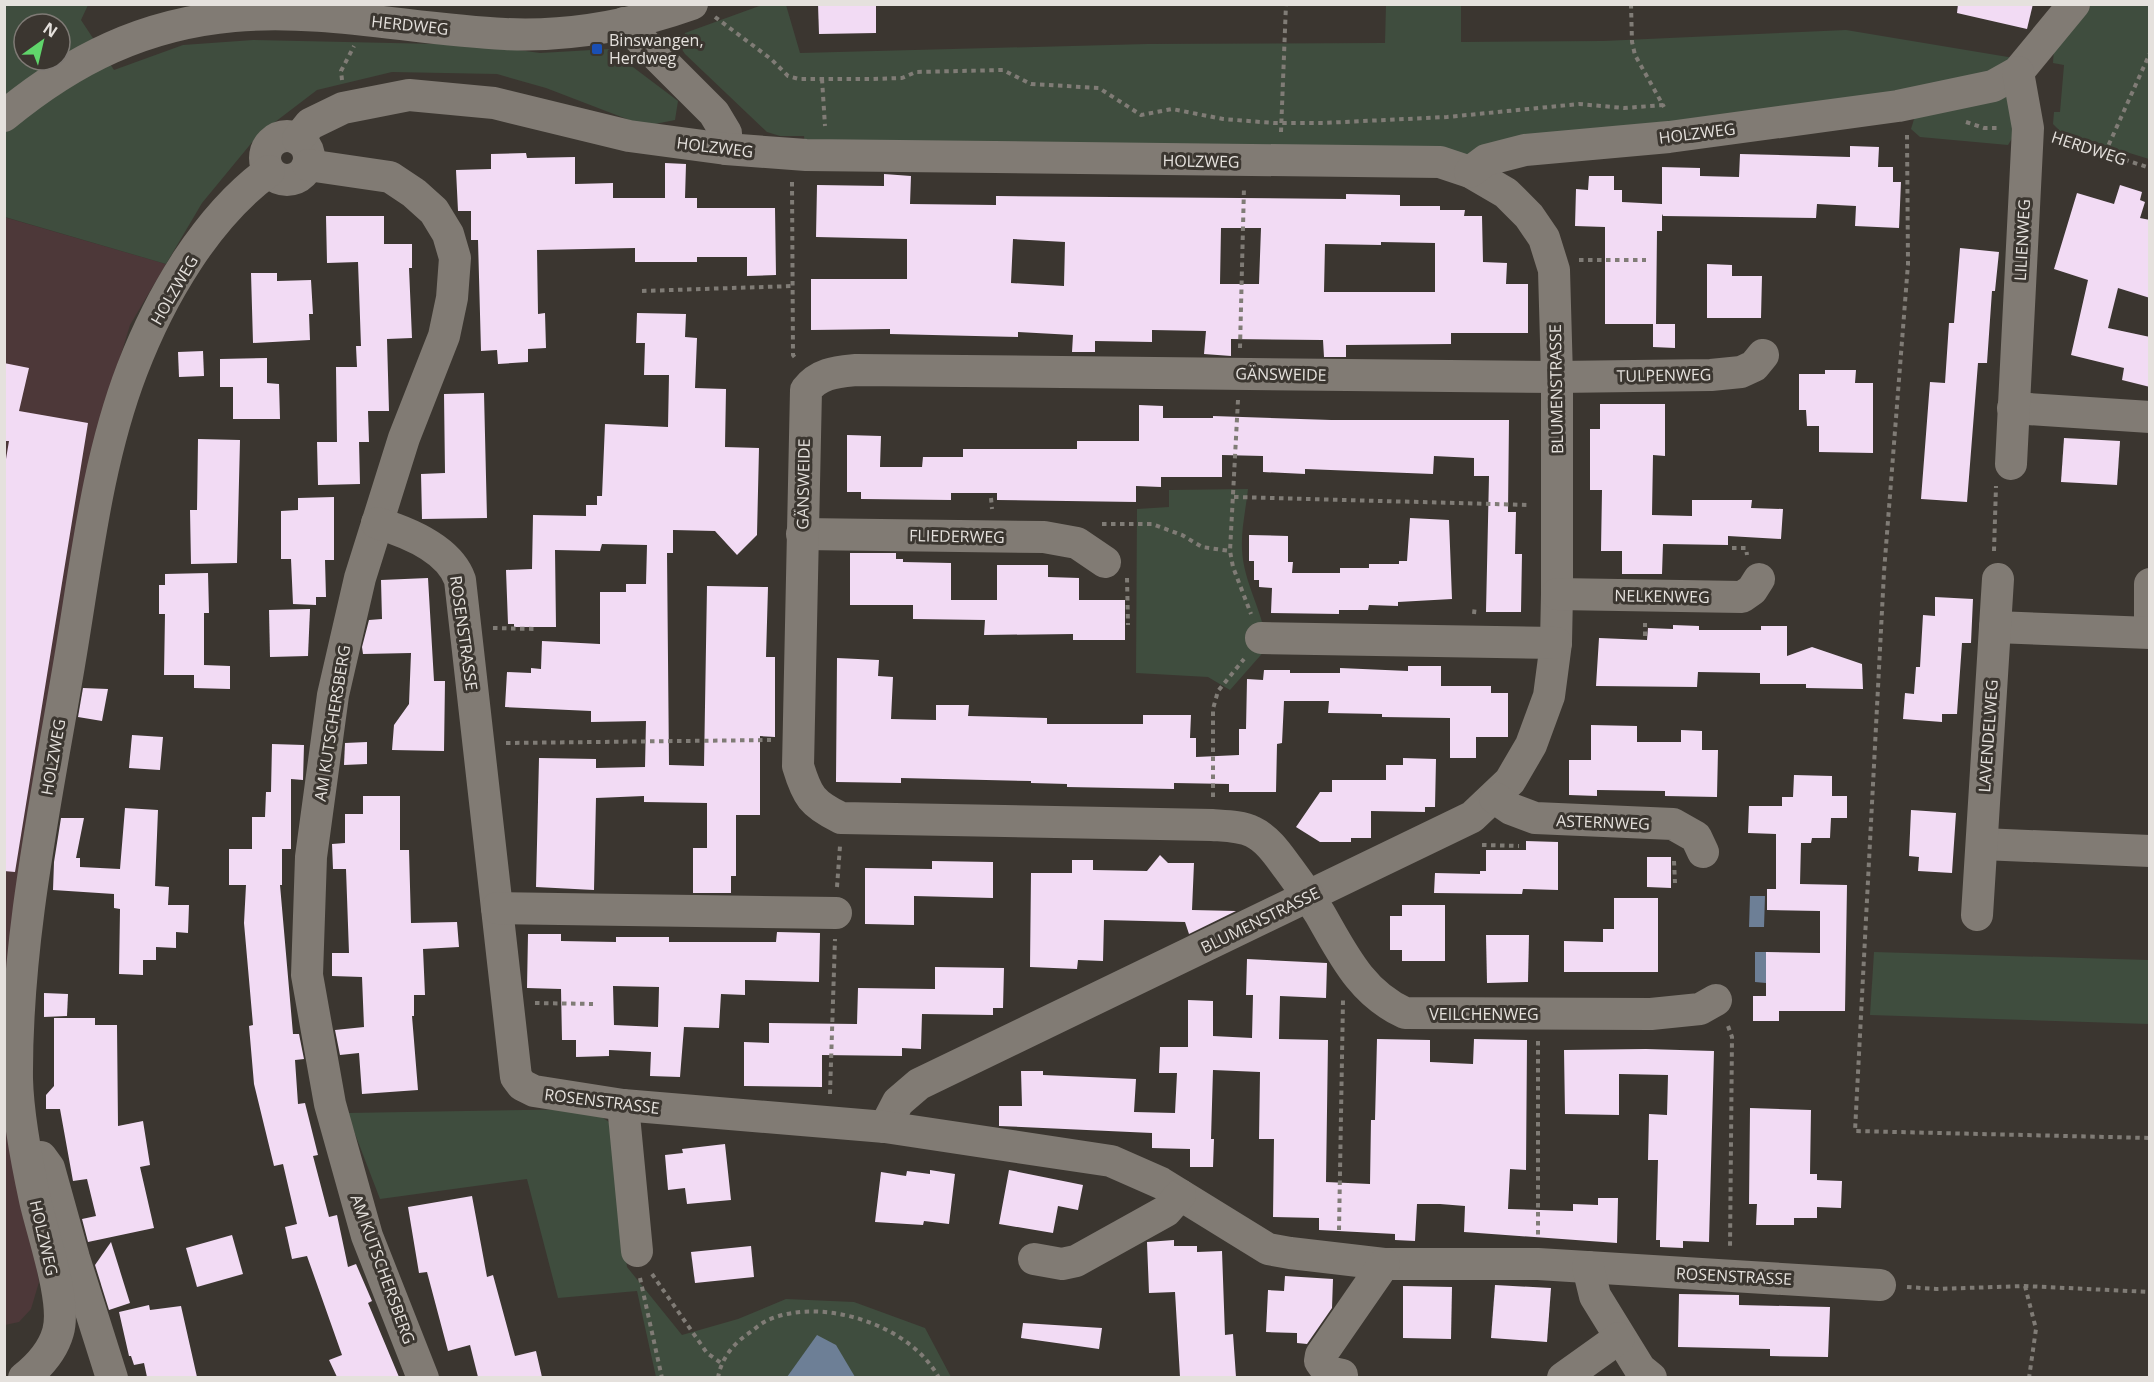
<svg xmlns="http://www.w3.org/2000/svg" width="2154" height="1382" font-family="'Open Sans',sans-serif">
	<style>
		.commercial { fill: #4d3839 }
		.green { fill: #3f4d3e; fill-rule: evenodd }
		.water { fill: #6d7f96 }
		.building { fill: #f2dbf4; fill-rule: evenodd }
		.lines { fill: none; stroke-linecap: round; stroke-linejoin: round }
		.path { stroke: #807c76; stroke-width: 4; stroke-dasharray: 4.5 4.5; stroke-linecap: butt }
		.minor { stroke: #817b74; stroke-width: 32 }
		.transit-dot { fill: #1a4fb4; stroke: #3b3630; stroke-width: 2 }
		.labels { text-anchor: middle; stroke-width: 6; stroke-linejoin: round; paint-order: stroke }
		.street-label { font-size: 16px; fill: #e5e1dd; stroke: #3b3630 }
		.poi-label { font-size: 16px; fill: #e5e1dd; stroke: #3b3630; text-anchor: start }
	</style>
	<rect width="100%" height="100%" fill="#3b3630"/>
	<polygon class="commercial" points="4,217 166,264 130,325 102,417 33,814 25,1204 39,1282 31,1309 19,1322 5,1325"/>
	<g class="green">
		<polygon points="1461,4 1461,42 1603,41 1846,30 2014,58 1991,76 1486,160 806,155 804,136 780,136 767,132 685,54 681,48 685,33 762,5 786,5 800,53 1147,44 1385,43 1386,5"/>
		<path d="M4 5H88L81 20 114 70 183 45 253 40 484 45 540 53 609 49 678 101 675 120 645 126 546 88 497 74 392 72 317 90 258 135 202 203 166 264 5 217ZM24 24H60V60H24Z"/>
		<polygon points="2091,5 2149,5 2149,159 2061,132 2053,124 2054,112 2060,112 2064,65 2053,63 2054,48"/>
		<polygon points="2008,94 2016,132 2008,145 1920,137 1911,129 1915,116"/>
		<path d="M1248 489C1246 508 1241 530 1242 549 1243 583 1265 614 1267 648L1230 690 1208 677 1136 673 1137 509 1169 507V490Z"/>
		<polygon points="1874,952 2149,960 2149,1024 1870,1015"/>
		<polygon points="590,1109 609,1122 627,1267 682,1335 738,1319 786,1299 854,1302 925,1328 951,1377 656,1377 637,1291 558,1298 527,1179 380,1199 347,1113"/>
	</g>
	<g class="water">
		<polygon points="1750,896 1765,896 1764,927 1749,927"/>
		<polygon points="1755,952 1766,952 1766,983 1755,982"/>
		<polygon points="817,1335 836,1345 855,1377 787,1377"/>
	</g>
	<g class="building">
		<polygon points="818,4 876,4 876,33 819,34"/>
		<polygon points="1958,4 2033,4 2027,29 1957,13"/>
		<polygon points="1850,146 1879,147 1878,167 1893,167 1893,182 1901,182 1899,228 1855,226 1856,206 1817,204 1816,218 1663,216 1662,214 1662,231 1657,231 1656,324 1675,324 1675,348 1653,347 1653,324 1605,324 1605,227 1575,226 1576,189 1588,190 1589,176 1614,176 1614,190 1622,190 1622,202 1662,204 1662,167 1700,168 1700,176 1739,177 1740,154 1850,157"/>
		<polygon points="526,153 527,158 575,157 575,184 613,183 613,198 665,198 665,163 686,164 685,198 697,198 697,208 775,208 776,275 747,276 747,257 697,257 697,262 635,262 635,248 537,250 538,314 545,313 546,348 528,349 528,362 498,364 497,350 481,351 478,240 471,240 471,211 458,211 456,170 491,169 491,154"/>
		<path d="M884 174 911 176 910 204 996 205V196L1346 199V194L1400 195V206H1440V210H1465L1464 216H1482L1483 262 1507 263 1506 284H1528V333H1451V344L1346 345V357H1324L1323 340 1231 339V356L1204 354 1206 331 1152 330V342L1095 341V352H1072L1073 335 1018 332V337L890 334V329L811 330V279H907V239L816 237 817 185 884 186ZM1221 228H1261L1259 284H1220ZM1013 239 1065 242 1064 286 1011 283ZM1381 242 1435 243V292H1324L1325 244 1381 245Z"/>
		<polygon points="2120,185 2142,192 2140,200 2145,202 2140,218 2150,220 2150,298 2118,288 2108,328 2150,337 2150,387 2122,380 2124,368 2071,355 2088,280 2054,269 2077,193 2114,204"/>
		<polygon points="326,216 384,216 384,244 412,244 412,268 409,268 412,338 387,339 389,411 368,411 369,442 359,442 360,484 318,485 317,442 337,442 336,367 357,367 356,346 361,346 358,262 327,263"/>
		<polygon points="1960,248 1999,252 1995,291 1992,291 1987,363 1978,363 1967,502 1921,499 1930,382 1945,383 1949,323 1954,323"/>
		<polygon points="1707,264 1732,265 1732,276 1762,276 1761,318 1707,318"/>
		<polygon points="251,273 277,273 277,281 311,280 313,314 309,314 310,340 253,343"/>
		<polygon points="637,313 686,314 685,337 697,338 695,388 726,389 725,447 759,448 757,535 737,555 715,531 673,530 673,553 667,553 669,765 704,766 707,586 768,587 766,657 775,657 775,737 760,736 760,815 736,815 736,876 731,876 731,893 693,893 693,848 707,848 707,803 644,802 644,796 596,798 594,890 536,887 539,758 596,759 596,768 645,767 646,721 591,722 591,711 505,707 507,672 531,673 531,668 541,669 542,641 600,644 600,592 626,592 626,584 646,584 647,545 602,544 600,551 555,550 556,627 514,627 514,624 508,624 506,570 532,569 533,515 586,516 586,505 597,505 597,496 602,496 605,424 668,427 669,375 644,375 645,343 636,343"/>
		<polygon points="203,351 204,376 179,377 178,352"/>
		<polygon points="267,358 267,383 279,384 280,419 233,419 233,387 220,387 220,359"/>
		<polygon points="4,363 29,368 19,411 88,423 15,872 4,871 4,471 9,441 4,441"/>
		<polygon points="1825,370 1856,370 1855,383 1873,383 1873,453 1819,452 1819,426 1807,426 1806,410 1799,410 1799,374 1825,374"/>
		<polygon points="484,393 487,518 422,519 421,474 445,473 444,394"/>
		<polygon points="1600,404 1665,404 1665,456 1653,455 1652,515 1692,516 1692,500 1752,500 1751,508 1783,509 1781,539 1728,536 1728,545 1663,544 1662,574 1622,574 1622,551 1601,551 1602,490 1590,490 1590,429 1600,429"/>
		<polygon points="1139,405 1163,406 1163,418 1213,418 1213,416 1331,420 1509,420 1508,512 1516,512 1515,554 1522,554 1521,612 1486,612 1489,476 1474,476 1474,458 1434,456 1433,474 1305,469 1305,474 1263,472 1263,456 1222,455 1222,477 1161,477 1161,487 1136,486 1136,502 997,500 997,493 951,493 951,500 861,499 861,492 847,492 847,435 881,436 880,467 922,467 923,457 963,457 963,449 1077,449 1077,441 1139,441"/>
		<polygon points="2064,438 2120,441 2117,485 2061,482"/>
		<polygon points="198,439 240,440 237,563 191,564 190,510 197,510"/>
		<polygon points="334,497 334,560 325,560 326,597 316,597 316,605 293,604 291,559 281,559 281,511 298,510 298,498"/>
		<polygon points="1410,518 1449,520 1452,599 1398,602 1398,606 1369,605 1368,610 1339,610 1339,614 1271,613 1272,588 1259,587 1259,580 1254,580 1254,561 1249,561 1249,535 1288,536 1288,562 1293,562 1292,573 1340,573 1340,568 1369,568 1369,564 1399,564 1399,561 1407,561"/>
		<polygon points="850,553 896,553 896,559 903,559 903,562 951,563 951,600 997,600 997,565 1048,565 1048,577 1079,578 1079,600 1125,600 1125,640 1073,640 1073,634 984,635 985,620 913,619 913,605 850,605"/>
		<polygon points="208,573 209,613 204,613 204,665 230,666 230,689 194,688 194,675 164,675 165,614 159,614 159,585 165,585 165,574"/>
		<polygon points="428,578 434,681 445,681 444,751 392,750 394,725 409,704 411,653 363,654 362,647 369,620 382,619 381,580"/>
		<polygon points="1935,597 1973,599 1971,643 1962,643 1957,714 1942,714 1942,722 1903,719 1905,693 1914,694 1916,667 1920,667 1923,615 1935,616"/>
		<polygon points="310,609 308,656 270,657 269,610"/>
		<polygon points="1673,625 1699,626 1699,630 1761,630 1761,626 1787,626 1787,656 1812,647 1862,664 1863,689 1806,688 1806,684 1760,684 1760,673 1698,672 1697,687 1596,686 1599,638 1647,640 1648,628 1673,629"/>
		<polygon points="837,658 879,660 878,676 893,677 891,719 936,720 936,705 969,705 968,716 1047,718 1047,724 1143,724 1143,715 1191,715 1190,738 1196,738 1196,757 1239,755 1239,729 1246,729 1247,679 1263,680 1264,670 1290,670 1290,673 1340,673 1340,668 1408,671 1408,666 1441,666 1441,686 1491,686 1491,693 1508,693 1508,737 1476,737 1476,758 1450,758 1450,718 1382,717 1382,714 1328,713 1329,701 1284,701 1282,743 1277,744 1276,792 1229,792 1229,784 1174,783 1174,789 1067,787 1067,784 1031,783 1031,781 901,778 901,783 836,782"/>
		<polygon points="83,688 108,689 102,721 78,717"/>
		<polygon points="1591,725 1637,726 1637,742 1681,742 1681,730 1702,731 1702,750 1718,750 1717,797 1665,796 1665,791 1597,790 1597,796 1569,795 1569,760 1591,760"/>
		<polygon points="132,735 163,737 160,770 129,768"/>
		<polygon points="367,742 367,764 344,765 345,743"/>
		<polygon points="272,744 304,745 303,780 291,779 291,849 282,849 282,885 280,885 293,1034 299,1034 304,1059 295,1060 298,1104 305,1103 318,1155 313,1156 329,1217 337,1215 348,1267 356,1264 372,1301 368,1303 399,1377 337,1377 329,1360 342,1355 307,1256 292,1259 285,1227 297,1224 283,1164 274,1166 254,1084 249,1026 253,1025 244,923 246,885 229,885 229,849 252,849 252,817 265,817 266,792 271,792"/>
		<polygon points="1403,758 1436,759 1435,807 1425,807 1425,812 1371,811 1371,838 1351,838 1351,842 1320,842 1296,827 1320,792 1332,792 1332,780 1386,780 1386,765 1403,765"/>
		<polygon points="1794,775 1832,776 1832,796 1847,796 1847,818 1831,818 1830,838 1812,838 1811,843 1801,843 1800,884 1847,885 1845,1011 1779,1011 1779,1021 1753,1021 1753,996 1766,996 1766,952 1820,953 1820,911 1767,910 1767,889 1776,889 1776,834 1748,833 1749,806 1782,806 1782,797 1793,797"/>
		<polygon points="363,796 400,796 400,850 409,850 411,923 457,922 459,947 423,949 425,995 414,995 414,1016 412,1016 418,1090 362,1094 359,1053 340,1055 335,1030 364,1027 362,977 332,976 332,953 349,953 346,869 333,869 332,844 345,843 345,814 363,814"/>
		<polygon points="125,808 158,810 155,886 169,887 168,905 189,905 188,933 176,932 176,948 156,947 156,960 143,960 143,975 119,974 120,909 114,908 114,894 53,890 54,862 61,818 84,818 76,858 80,858 80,867 120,869"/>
		<polygon points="1911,810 1956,813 1952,873 1918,871 1919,857 1909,856"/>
		<polygon points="1526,841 1558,842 1558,890 1523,889 1522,894 1434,893 1435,873 1480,874 1480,871 1486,871 1486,850 1526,850"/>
		<polygon points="1160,855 1168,863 1194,863 1192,910 1236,911 1189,934 1185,922 1104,920 1103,961 1078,960 1077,969 1030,967 1031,873 1072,873 1072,860 1093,860 1093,870 1147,871"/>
		<polygon points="1647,857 1671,857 1671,888 1647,887"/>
		<polygon points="932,861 993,862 993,898 914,896 914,925 865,924 865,868 932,869"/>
		<polygon points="1614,898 1658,898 1658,972 1564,972 1564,941 1603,942 1603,929 1614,929"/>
		<polygon points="1402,905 1445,905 1445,961 1402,961 1402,950 1390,950 1390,916 1402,916"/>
		<path d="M777 932 820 933 819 982 745 980V995L721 994 719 1028 684 1027 680 1077 650 1076 651 1052 609 1050V1056L576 1057V1040H562L561 989 527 988 528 934H561V941L616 942V937H669V942H776ZM613 986 659 987 658 1027 614 1025Z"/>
		<polygon points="1486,935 1529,935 1528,982 1487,983"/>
		<polygon points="1247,959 1327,963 1326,998 1280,996 1279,1039 1328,1040 1326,1182 1370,1184 1371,1120 1375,1120 1377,1039 1430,1040 1430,1062 1473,1064 1474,1039 1527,1040 1526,1170 1510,1169 1508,1209 1573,1211 1573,1204 1598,1205 1598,1198 1618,1198 1617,1243 1464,1232 1465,1206 1440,1204 1417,1204 1415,1241 1395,1240 1395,1234 1319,1230 1319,1218 1273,1217 1274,1139 1259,1139 1260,1072 1213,1070 1211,1139 1214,1139 1213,1167 1190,1167 1190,1149 1152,1148 1152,1133 999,1126 999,1106 1022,1106 1021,1071 1043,1071 1043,1075 1136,1079 1134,1112 1175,1113 1177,1073 1159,1073 1160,1047 1188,1047 1188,1000 1213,1001 1213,1036 1252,1038 1253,995 1246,995"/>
		<polygon points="935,967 1004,968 1003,1008 993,1008 993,1015 922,1014 921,1049 902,1048 902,1056 822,1055 822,1087 744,1086 744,1042 769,1043 769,1023 857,1024 858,988 935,989"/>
		<polygon points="44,993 68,994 67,1016 44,1017"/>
		<polygon points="54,1018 95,1018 95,1025 117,1025 118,1126 143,1121 150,1165 140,1167 154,1228 88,1242 82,1219 96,1216 87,1179 73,1181 60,1109 46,1109 46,1095 54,1086"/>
		<polygon points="1646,1049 1714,1051 1709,1242 1683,1241 1683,1248 1660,1247 1660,1240 1656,1240 1658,1160 1648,1160 1649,1114 1667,1115 1668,1075 1619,1074 1619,1115 1565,1114 1564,1050"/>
		<polygon points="1750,1108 1811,1110 1810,1174 1817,1174 1817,1180 1842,1181 1841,1208 1817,1207 1817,1218 1794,1218 1794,1225 1756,1225 1757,1204 1749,1204"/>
		<polygon points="725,1144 731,1200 687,1204 685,1188 668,1190 665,1155 683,1153 682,1149"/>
		<polygon points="930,1170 955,1174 949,1224 924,1221 923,1225 875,1222 881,1172 906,1176 907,1171 930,1174"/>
		<polygon points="1009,1170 1083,1185 1078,1210 1058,1206 1053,1233 999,1224"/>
		<polygon points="472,1196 487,1277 493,1275 515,1356 536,1351 542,1377 478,1377 470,1345 448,1351 427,1272 419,1273 408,1207"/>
		<polygon points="232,1235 243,1274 197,1287 186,1248"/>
		<polygon points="1174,1240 1174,1246 1197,1246 1197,1252 1222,1251 1225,1335 1233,1334 1236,1377 1180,1377 1175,1292 1149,1293 1147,1242"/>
		<polygon points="111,1242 130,1303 109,1310 95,1265"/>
		<polygon points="751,1246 754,1277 695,1283 691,1252"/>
		<polygon points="1285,1276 1333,1279 1332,1308 1307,1344 1297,1343 1297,1333 1266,1332 1268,1290 1284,1291"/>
		<polygon points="1495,1285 1551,1288 1547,1342 1491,1338"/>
		<polygon points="1403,1286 1452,1287 1451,1339 1403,1338"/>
		<polygon points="1679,1294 1739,1295 1739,1305 1830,1307 1828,1357 1770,1356 1770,1349 1678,1347"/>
		<polygon points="149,1305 150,1310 181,1306 197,1377 147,1377 144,1363 134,1365 131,1356 129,1356 119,1312"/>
		<polygon points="1023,1323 1102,1328 1099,1349 1021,1338"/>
	</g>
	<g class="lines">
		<g class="path">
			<polyline points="1631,4 1632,42 1635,55 1664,107"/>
			<polyline points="715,17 771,59 788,76 799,79 871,79 902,78 916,72 1003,70 1031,84 1099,88 1141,115 1172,109 1223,119 1274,123 1323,123 1447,117 1579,104 1624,108 1664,105"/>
			<polyline points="822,79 825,126"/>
			<polyline points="342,80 341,71 354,46"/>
			<polyline points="1966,122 1984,128 1999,128"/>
			<polyline points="1281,132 1286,4"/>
			<polyline points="1907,135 1908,264 1884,572 1855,1131 2150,1138"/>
			<polyline points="2056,137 2150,168"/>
			<polyline points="2105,153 2150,53"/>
			<polyline points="792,182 793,355 796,359"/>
			<polyline points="1579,260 1646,260"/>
			<polyline points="642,291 793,286"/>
			<polyline points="1240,348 1244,187"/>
			<polyline points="1238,400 1230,551 1233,567 1251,614"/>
			<polyline points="1234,497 1530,505"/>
			<polyline points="991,498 992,509"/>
			<polyline points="1102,524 1152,524 1182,535 1202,547 1230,551"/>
			<polyline points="1732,548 1746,548 1747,555"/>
			<polyline points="1994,551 1996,486"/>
			<polyline points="1127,578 1128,625"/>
			<polyline points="1474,614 1475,605"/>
			<polyline points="493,628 535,629"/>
			<polyline points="1645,636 1645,623"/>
			<polyline points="506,743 771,740"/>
			<polyline points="1213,797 1213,709 1218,691 1244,659"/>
			<polyline points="1482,845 1519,846"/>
			<polyline points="1674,861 1675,883"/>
			<polyline points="837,887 840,846"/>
			<polyline points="535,1003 593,1004"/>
			<polyline points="1728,1026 1732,1037 1730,1248"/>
			<polyline points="1538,1041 1538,1238"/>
			<polyline points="830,1094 835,939"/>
			<polyline points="1339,1230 1343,1000"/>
			<polyline points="652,1274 707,1353 721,1363"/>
			<polyline points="640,1278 662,1378"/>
			<polyline points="2025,1286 2036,1329 2029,1378"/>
			<polyline points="1907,1287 1936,1289 2025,1286 2150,1292"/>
			<path d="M718 1378C721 1359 733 1344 749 1333 755 1329 761 1323 768 1320 822 1296 911 1325 939 1378"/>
		</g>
		<g class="minor">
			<polyline points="624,23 714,113 726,133 726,149"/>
			<path d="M4 116C73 59 144 24 234 16 324 8 415 30 505 34 568 37 633 25 692 4"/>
			<circle cx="287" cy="158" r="22"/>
			<polyline points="298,139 310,124 343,108 409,95 494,103 629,136 726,149 806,155 1440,162 1470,172 1506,193 1529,216 1544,238 1554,270 1557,377 1557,594 1556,643 1549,696 1531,745 1510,781 1472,817 919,1084 898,1102 885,1127"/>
			<polyline points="308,165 390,177 414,193 434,211 448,234 455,258 452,298 444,336 404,438 360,578 333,695 311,857 307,975 330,1104 367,1236 423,1378"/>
			<polyline points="1470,172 1486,160 1525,150 1669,137 1898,106 1993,86 2018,72 2074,4"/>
			<polyline points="2013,408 2150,417"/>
			<polyline points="2011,464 2028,128 2018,72"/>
			<path d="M377 523C407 532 449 549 460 580L516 1077 522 1085 534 1091 623 1105 885 1127 1111 1161 1161 1183 1268 1249 1290 1253 1384 1264H1538L1880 1285"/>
			<polyline points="802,534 1044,537 1077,543 1105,562"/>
			<polyline points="2150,584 2150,632"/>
			<polyline points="1557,594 1742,597 1752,590 1759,579"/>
			<polyline points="1995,627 2150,633"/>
			<polyline points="1261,638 1556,643"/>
			<polyline points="1495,798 1511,809 1535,818 1673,824 1696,837 1703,852"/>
			<polyline points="1982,844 2150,851"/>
			<polyline points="497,908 836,913"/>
			<polyline points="1977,915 1998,579"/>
			<path d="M1716 1000 1700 1009 1651 1014 1405 1013C1361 993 1343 954 1320 914 1310 898 1299 883 1288 868 1279 856 1268 839 1253 832 1241 826 1226 826 1212 825L841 818C812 804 807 796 798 766L806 390C819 373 836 372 856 370L1557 377 1711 375 1741 372 1754 366 1763 355"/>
			<polyline points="623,1105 637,1251"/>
			<polyline points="41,1157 49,1168 74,1258 112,1378"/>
			<polyline points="1034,1259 1062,1264 1076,1261 1166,1211 1180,1195"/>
			<polyline points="1588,1267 1595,1296 1640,1369 1651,1378"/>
			<polyline points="1342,1375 1328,1372 1320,1361 1321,1355 1384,1264"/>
			<path d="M24 1378C39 1366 53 1350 58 1332 67 1302 42 1232 35 1200 27 1163 18 1117 17 1079 16 940 46 802 69 665 86 566 96 464 132 370 160 297 206 217 269 171"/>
			<polyline points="1563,1378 1619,1338"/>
		</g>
	</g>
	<rect class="transit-dot" x="591" y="43" width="12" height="12" rx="3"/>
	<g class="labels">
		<g class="street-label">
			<text transform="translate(410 25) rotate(6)" y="6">HERDWEG</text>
			<text transform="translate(1697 133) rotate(-7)" y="6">HOLZWEG</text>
			<text transform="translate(715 147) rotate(7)" y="6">HOLZWEG</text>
			<text transform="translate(2089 148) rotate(18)" y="6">HERDWEG</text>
			<text transform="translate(1201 161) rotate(1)" y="6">HOLZWEG</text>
			<text transform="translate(2022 240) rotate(-87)" y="6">LILIENWEG</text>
			<text transform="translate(174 290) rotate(-60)" y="6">HOLZWEG</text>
			<text transform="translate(1281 374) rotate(1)" y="6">GÄNSWEIDE</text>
			<text transform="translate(1664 375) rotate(-1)" y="6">TULPENWEG</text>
			<text transform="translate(1556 389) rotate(-91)" y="6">BLUMENSTRASSE</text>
			<text transform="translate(803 484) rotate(-89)" y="6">GÄNSWEIDE</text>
			<text transform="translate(957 536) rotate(1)" y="6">FLIEDERWEG</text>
			<text transform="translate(1662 596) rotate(1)" y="6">NELKENWEG</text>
			<text transform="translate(464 633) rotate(82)" y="6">ROSENSTRASSE</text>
			<text transform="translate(332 723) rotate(-81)" y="6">AM KUTSCHERSBERG</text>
			<text transform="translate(1988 736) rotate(-86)" y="6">LAVENDELWEG</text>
			<text transform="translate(53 757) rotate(-80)" y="6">HOLZWEG</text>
			<text transform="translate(1603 822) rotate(2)" y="6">ASTERNWEG</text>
			<text transform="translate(1260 920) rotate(-26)" y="6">BLUMENSTRASSE</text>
			<text x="1484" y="1020">VEILCHENWEG</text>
			<text transform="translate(602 1101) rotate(7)" y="6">ROSENSTRASSE</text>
			<text transform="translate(44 1238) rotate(77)" y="6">HOLZWEG</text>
			<text transform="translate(383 1269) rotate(70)" y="6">AM KUTSCHERSBERG</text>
			<text transform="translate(1734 1276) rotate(3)" y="6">ROSENSTRASSE</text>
		</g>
		<g class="poi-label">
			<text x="609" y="46">Binswangen,<tspan x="609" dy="18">Herdweg</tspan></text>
		</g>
	</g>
	<rect width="2154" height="1382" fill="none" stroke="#e5e1dd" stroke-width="12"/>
	<g transform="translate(42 42) rotate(34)"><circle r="28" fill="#3b3630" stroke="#7f7a75" stroke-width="1.5"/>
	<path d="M0-4.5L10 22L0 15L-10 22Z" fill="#60d56b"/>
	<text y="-9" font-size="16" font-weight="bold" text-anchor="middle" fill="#e5e1dd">N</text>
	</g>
</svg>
